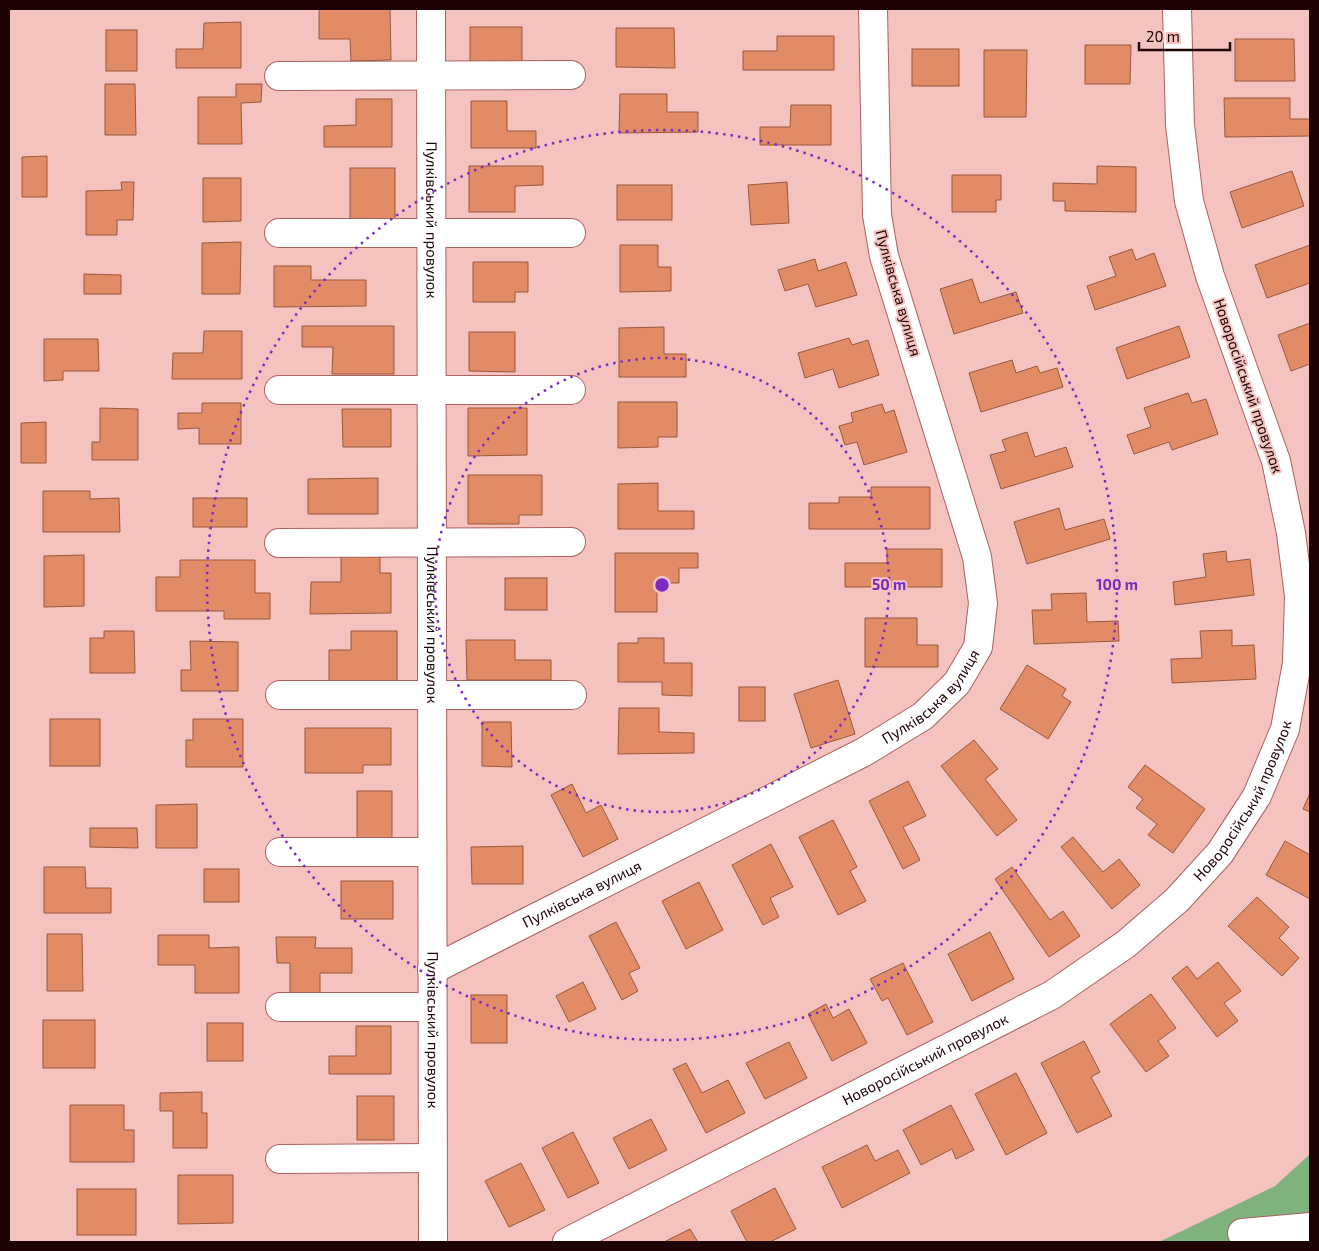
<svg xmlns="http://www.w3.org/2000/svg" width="1319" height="1251" font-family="'Exo 2',sans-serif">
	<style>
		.green { fill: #80b27e }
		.building { fill: #e28c67; stroke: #99573b }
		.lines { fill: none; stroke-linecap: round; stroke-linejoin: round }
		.minor-casing { stroke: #ab615d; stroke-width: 30 }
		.minor { stroke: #fff; stroke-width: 28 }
		.ring { fill: none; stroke: #7b2cbf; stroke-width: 2.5; stroke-dasharray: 2.5 5 }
		.labels { text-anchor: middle; stroke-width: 4; stroke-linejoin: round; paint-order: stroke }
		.street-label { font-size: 15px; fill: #1d0304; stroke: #f5c3bf }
		.centre { fill: #7b2cbf; stroke: #f5c3bf; stroke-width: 2.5 }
		.ring-label { font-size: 15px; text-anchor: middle; font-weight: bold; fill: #7b2cbf; stroke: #f5c3bf; stroke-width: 4; stroke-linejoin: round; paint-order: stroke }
	</style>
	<rect width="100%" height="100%" fill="#f5c3bf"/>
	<polygon class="green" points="1310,1154 1310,1242 1159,1242 1275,1186"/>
	<g class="building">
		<polygon points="319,9 390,9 391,60 351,61 350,39 319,39"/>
		<polygon points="241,22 241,68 176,68 176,49 203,49 204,23"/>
		<rect x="470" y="27" width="52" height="35"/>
		<polygon points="616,28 674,28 675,68 616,67"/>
		<rect x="106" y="30" width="31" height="41"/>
		<polygon points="777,36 834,36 834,70 743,70 743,51 777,51"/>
		<polygon points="1235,39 1294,39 1295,81 1235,81"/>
		<polygon points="1085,45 1131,45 1130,84 1085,84"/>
		<rect x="912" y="49" width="47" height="37"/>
		<polygon points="984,50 1027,50 1026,117 984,117"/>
		<polygon points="105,84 135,84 136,135 105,135"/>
		<polygon points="236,84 262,84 261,102 241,103 242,144 198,144 198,97 236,97"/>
		<polygon points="620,94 667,94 667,112 698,112 698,132 619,133"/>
		<polygon points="1224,98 1290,98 1290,119 1310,119 1310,136 1225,137"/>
		<polygon points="356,99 392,99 392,147 324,147 324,126 356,125"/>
		<polygon points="471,101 507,101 507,131 536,131 536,148 471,148"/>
		<polygon points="791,105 831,105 831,145 760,145 760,127 790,127"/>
		<polygon points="47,156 47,197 22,197 22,157"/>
		<polygon points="469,166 543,166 543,185 515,186 515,212 469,212"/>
		<polygon points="1097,166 1136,167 1136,212 1065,211 1065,201 1053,201 1053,183 1097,184"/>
		<rect x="350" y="168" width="45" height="55"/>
		<polygon points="1292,171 1304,206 1242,228 1230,192"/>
		<polygon points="952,175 1001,175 1001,200 996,200 996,212 952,212"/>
		<polygon points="203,178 241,178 241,221 203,222"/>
		<polygon points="121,182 134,182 133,220 117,220 117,235 86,235 86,191 122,190"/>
		<polygon points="787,182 789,223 751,225 748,185"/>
		<rect x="617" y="185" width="55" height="35"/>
		<polygon points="241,242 240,294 202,294 202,243"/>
		<polygon points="620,245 658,245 658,267 671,267 671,291 620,292"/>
		<polygon points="1310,245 1310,283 1267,298 1255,265"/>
		<polygon points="1132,249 1136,260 1154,253 1166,286 1095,310 1087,286 1116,276 1109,257"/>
		<polygon points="815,259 818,271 846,262 857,295 816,307 808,284 785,291 778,270"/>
		<polygon points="473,262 528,262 528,292 515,292 515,302 473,302"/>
		<polygon points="274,266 311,266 311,280 366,280 366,306 274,307"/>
		<polygon points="84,274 121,275 121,294 84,294"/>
		<polygon points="972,279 980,303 1016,292 1023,313 954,334 940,289"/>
		<polygon points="1310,323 1310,364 1291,371 1278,335"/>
		<polygon points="302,326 394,326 394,374 332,374 333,347 302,347"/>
		<polygon points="1179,326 1190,357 1127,379 1116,348"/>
		<polygon points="664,327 664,354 686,354 686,377 619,377 619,328"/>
		<polygon points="204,331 242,331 242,379 172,379 173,353 203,353"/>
		<polygon points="469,332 515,332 515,372 469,371"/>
		<polygon points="849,338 852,345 868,340 879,375 839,388 833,369 805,378 798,353"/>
		<polygon points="44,339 98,339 99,371 63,371 63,380 44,381"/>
		<polygon points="1012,360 1016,373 1037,366 1040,373 1057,368 1063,387 981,412 969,373"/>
		<polygon points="1188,393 1192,403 1206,399 1218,434 1172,450 1169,442 1134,454 1127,435 1151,427 1144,408"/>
		<polygon points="618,402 677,402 677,437 658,437 658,447 618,448"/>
		<polygon points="202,403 241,403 241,444 199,444 199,428 178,429 178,413 202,413"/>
		<polygon points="882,404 885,413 894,410 907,452 864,465 857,442 845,445 839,426 853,422 851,413"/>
		<polygon points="100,408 138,409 138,460 92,460 92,442 100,442"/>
		<polygon points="468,408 527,408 527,455 468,456"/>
		<polygon points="342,409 391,409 391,447 343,447"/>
		<polygon points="46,422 46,463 21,463 21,423"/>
		<polygon points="1027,432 1035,457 1066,447 1073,467 1001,489 990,455 1006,451 1002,440"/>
		<polygon points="468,475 542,475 542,515 519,515 519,524 468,524"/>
		<polygon points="378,478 378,514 308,514 308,479"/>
		<polygon points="658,483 658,511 694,511 694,529 618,529 618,484"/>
		<polygon points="871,487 930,487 930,529 809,529 809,503 839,503 839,497 871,497"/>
		<polygon points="43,491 90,491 90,499 119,498 120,532 43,532"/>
		<rect x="193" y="498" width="54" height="29"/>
		<polygon points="1059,508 1065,530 1104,519 1110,539 1027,564 1014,522"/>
		<polygon points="887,549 942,549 942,587 845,587 845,563 887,563"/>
		<polygon points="1226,551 1227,562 1250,559 1254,595 1175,605 1173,582 1206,577 1203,554"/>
		<polygon points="615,553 698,553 698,568 679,568 679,583 657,583 657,612 615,612"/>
		<polygon points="341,554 380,554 380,573 391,573 391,613 310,614 311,582 341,582"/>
		<polygon points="84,555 84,606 44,607 44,556"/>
		<polygon points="180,560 255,560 255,593 270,593 270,619 224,619 224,611 156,611 156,577 180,577"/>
		<rect x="505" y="578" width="42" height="32"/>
		<polygon points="1086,593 1087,622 1118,621 1119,641 1034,644 1032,610 1052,610 1051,594"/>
		<polygon points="865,618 917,618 917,645 938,645 938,667 865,667"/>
		<polygon points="1232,630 1232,646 1254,645 1256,679 1172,683 1171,659 1202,658 1200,631"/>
		<polygon points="104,631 134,631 135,673 90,673 90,638 104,638"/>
		<polygon points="351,631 397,631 397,681 329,681 329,650 351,650"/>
		<polygon points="638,638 664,638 664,663 692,663 692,696 662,695 662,682 618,682 618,643 638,643"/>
		<polygon points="466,640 515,640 515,660 551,660 551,680 467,680"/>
		<polygon points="190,641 238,642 238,691 181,691 181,670 191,670"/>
		<polygon points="1027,665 1066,689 1062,696 1071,702 1048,739 1000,709"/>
		<polygon points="838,680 855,734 811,748 794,694"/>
		<rect x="739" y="687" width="26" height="34"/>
		<polygon points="619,708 659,708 659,732 694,733 694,753 618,754"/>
		<rect x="50" y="719" width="50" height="47"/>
		<polygon points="193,719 243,719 243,767 186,767 186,740 193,740"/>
		<polygon points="482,722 511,722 512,767 482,766"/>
		<polygon points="305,728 391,728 391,765 363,765 363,773 305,773"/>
		<polygon points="974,740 998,769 985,779 1017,820 997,836 941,766"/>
		<polygon points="1145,765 1205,809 1173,853 1148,835 1157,824 1136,808 1143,799 1128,787"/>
		<polygon points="908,781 926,816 903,827 920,860 903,869 869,801"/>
		<polygon points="572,784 586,813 601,805 618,839 583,857 551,795"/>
		<rect x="357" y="791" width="35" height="47"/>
		<polygon points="1310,793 1310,812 1303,809"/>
		<polygon points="197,804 197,848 156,848 156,805"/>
		<polygon points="833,820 857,867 850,871 866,901 838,915 799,837"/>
		<polygon points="90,828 137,828 138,848 90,847"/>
		<polygon points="1073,837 1103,872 1119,859 1140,885 1112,909 1061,847"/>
		<polygon points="1285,841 1310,855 1310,899 1266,875"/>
		<polygon points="771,844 793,887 770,898 779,917 763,925 732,865"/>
		<polygon points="523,846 523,884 472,884 471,847"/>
		<polygon points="44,867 85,867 86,888 111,888 111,913 44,913"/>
		<polygon points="1012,867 1050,920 1063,911 1080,936 1049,957 995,879"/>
		<rect x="204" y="869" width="35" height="33"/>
		<rect x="341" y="881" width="52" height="38"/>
		<polygon points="699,882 723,930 686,949 662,901"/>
		<polygon points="1257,897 1289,927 1279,938 1299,958 1282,976 1228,926"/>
		<polygon points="616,922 640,968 629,973 638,991 622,1000 589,936"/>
		<polygon points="990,932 1014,979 972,1001 948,954"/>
		<polygon points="47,934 82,934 83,991 47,991"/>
		<polygon points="158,935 209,935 209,948 239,947 239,993 195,993 195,965 158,965"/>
		<polygon points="276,937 316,937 315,948 352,948 352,973 320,973 320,995 290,995 290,963 277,963"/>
		<polygon points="1218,962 1241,991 1224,1003 1238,1021 1217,1037 1172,978 1187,966 1197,979"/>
		<polygon points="903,963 933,1022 907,1035 888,998 882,1001 870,979"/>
		<polygon points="583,982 596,1009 569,1022 556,996"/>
		<polygon points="1151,994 1176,1028 1158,1041 1169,1056 1146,1072 1110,1024"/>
		<rect x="471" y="995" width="36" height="48"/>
		<polygon points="826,1004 833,1018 849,1009 867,1043 832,1061 808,1014"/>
		<rect x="43" y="1020" width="52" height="48"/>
		<rect x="207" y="1023" width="36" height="38"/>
		<polygon points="356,1026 391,1026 391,1074 329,1074 329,1056 356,1056"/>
		<polygon points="1084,1041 1100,1072 1091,1077 1112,1116 1077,1133 1041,1063"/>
		<polygon points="789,1042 807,1078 765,1099 746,1063"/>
		<polygon points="686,1063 702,1093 728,1080 745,1113 706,1133 673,1069"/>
		<polygon points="1016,1073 1047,1133 1006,1155 975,1094"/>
		<polygon points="202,1092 202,1113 207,1113 207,1148 173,1148 173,1111 160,1111 160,1093"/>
		<rect x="357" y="1096" width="37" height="44"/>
		<polygon points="70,1105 124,1105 124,1130 134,1130 134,1162 70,1162"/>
		<polygon points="951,1105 974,1150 956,1159 952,1149 921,1165 903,1130"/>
		<polygon points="651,1119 667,1150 629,1169 613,1138"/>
		<polygon points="573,1132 599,1183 568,1198 542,1148"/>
		<polygon points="867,1145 875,1161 898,1150 910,1173 842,1208 822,1167"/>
		<polygon points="521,1163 545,1210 509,1227 485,1181"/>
		<polygon points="178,1175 233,1175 233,1223 178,1224"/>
		<polygon points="775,1188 796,1229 770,1242 747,1242 731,1211"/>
		<rect x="77" y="1189" width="59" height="46"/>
		<polygon points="690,1229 698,1242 664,1242"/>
	</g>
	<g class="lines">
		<g class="minor-casing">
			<g id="minor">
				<path id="s1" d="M431 9 433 1242"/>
				<polyline points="279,76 571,75"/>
				<polyline points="279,233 571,233"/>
				<polyline points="279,390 571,390"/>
				<polyline points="279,543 571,542"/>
				<polyline points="280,695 572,695"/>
				<polyline points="280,852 432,852"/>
				<path id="s2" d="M432 970 864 752 923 716 957 683 978 647 983 603 977 557 884 256 877 215 873 9"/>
				<polyline points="280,1007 432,1007"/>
				<polyline points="280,1159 432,1158"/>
				<polyline points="1242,1233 1310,1227"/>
				<path id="s3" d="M567 1242 1052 995 1126 944 1177 900 1220 853 1257 796 1285 729 1297 663 1299 596 1291 533 1276 461 1210 276 1189 201 1180 125 1177 9"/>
			</g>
		</g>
		<use href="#minor" class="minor"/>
	</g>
	<g class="ring">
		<circle cx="662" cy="585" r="227"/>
		<circle cx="662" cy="585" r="455"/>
	</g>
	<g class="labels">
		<g class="street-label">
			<text dy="5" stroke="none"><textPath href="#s1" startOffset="211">Пулківський провулок</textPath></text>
			<text transform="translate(898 293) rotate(74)" y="5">Пулківська вулиця</text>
			<text transform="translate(1248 386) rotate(71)" y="5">Новоросійський провулок</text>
			<text dy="5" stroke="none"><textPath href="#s1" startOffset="616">Пулківський провулок</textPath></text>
			<text dy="5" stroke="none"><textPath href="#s2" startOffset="572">Пулківська вулиця</textPath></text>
			<text dy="5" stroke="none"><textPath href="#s3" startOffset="822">Новоросійський провулок</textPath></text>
			<text dy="5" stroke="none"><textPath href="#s2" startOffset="168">Пулківська вулиця</textPath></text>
			<text dy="5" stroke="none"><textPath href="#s1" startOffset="1021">Пулківський провулок</textPath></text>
			<text dy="5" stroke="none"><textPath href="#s3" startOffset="402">Новоросійський провулок</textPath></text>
		</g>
	</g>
	<circle cx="662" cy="585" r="8" class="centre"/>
	<g class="ring-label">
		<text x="889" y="590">50 m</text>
		<text x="1117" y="590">100 m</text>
	</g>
	<rect width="1319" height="1251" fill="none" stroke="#1d0304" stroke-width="20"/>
	<path d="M1139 42v8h91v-8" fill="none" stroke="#1d0304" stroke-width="2.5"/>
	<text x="1146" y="42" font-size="15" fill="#1d0304" stroke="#f5c3bf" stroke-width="4" paint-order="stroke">20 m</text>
</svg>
